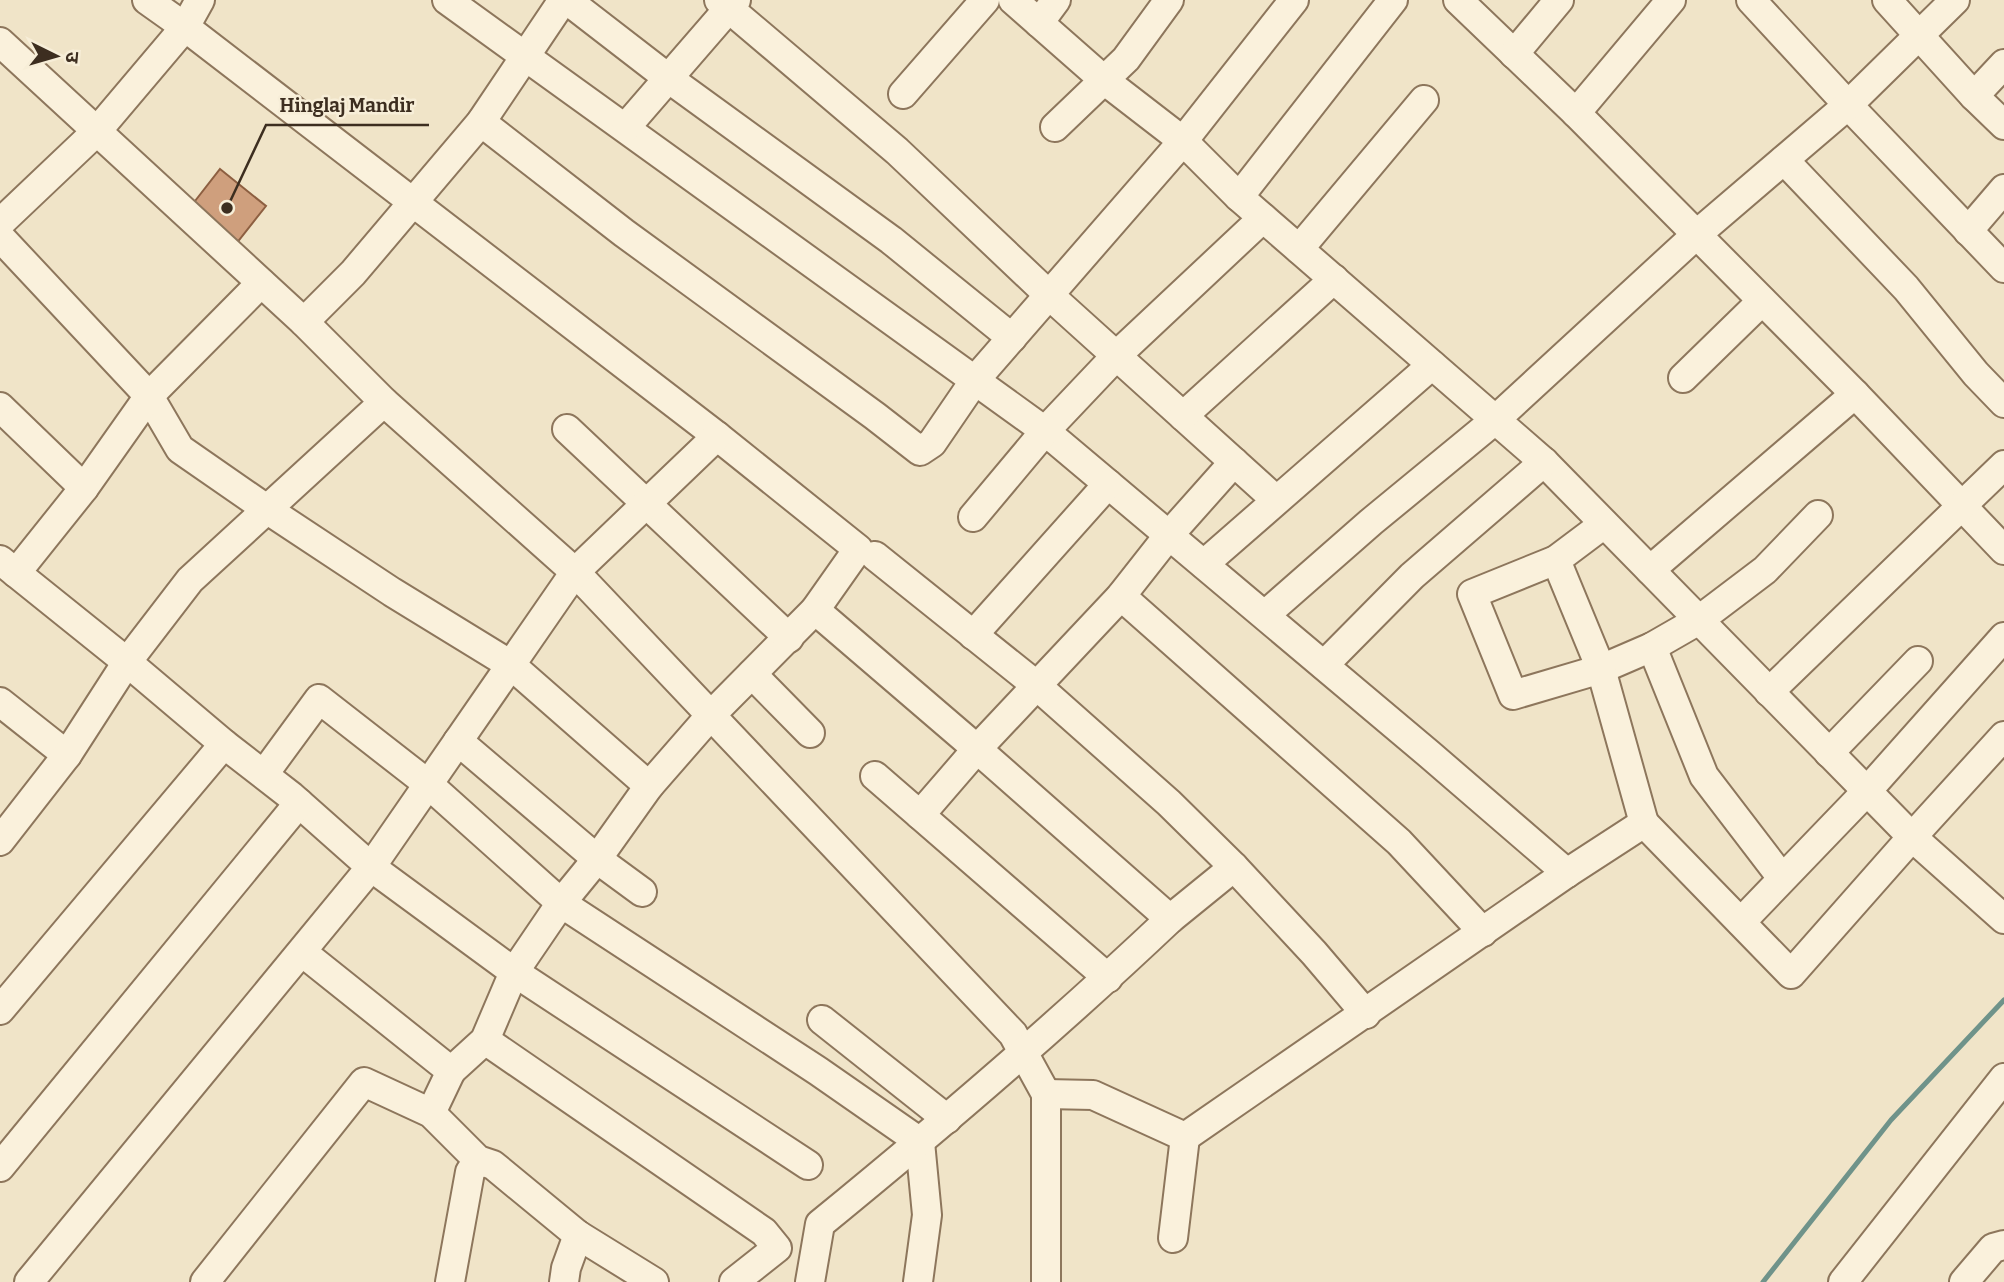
<svg xmlns="http://www.w3.org/2000/svg" width="2004" height="1282" font-family="Bitter,'Noto Sans Devanagari',serif">
	<style>
		.lines { fill: none; stroke-linecap: round; stroke-linejoin: round }
		.stream { stroke: #6f938a; stroke-width: 5 }
		.building { fill: #cf9f7d; stroke: #8d5f41; stroke-width: 2 }
		.minor-casing { stroke: #8d765c; stroke-width: 32 }
		.minor { stroke: #faf1dc; stroke-width: 28 }
		.leader { fill: none; stroke: #3d2e20; stroke-width: 2.5 }
		.callout-dot { fill: #3d2e20; stroke: #f7eed8; stroke-width: 2.5 }
		.callout-label { font-size: 19px; text-anchor: middle; font-weight: bold; fill: #3d2e20; stroke: #f7eed8; stroke-width: 5; stroke-linejoin: round; paint-order: stroke }
	</style>
	<rect width="100%" height="100%" fill="#f0e4c8"/>
	<g class="lines">
		<polyline class="stream" points="1763,1282 1891,1120 2004,1000"/>
	</g>
	<polygon class="building" points="220,169 266,206 232,249 188,210"/>
	<g class="lines">
		<g class="minor-casing">
			<g id="minor">
				<polyline points="147,0 185,27 717,436 858,549 815,610 711,715 649,786 597,859 561,903 428,784 319,699 264,774"/>
				<polyline points="447,0 1045,431 1429,754 1567,873"/>
				<polyline points="567,0 668,78 891,240 1012,338"/>
				<polyline points="719,0 897,151 1049,295 1276,500"/>
				<polyline points="1013,0 1104,80 1183,141 1239,197 1544,462 1912,837 2004,919"/>
				<polyline points="1458,0 1576,113 1855,394 2004,550"/>
				<polyline points="1751,0 1848,105 2004,268"/>
				<polyline points="1887,0 1974,96 2004,125"/>
				<polyline points="1039,23 1056,0"/>
				<polyline points="0,42 304,322 384,402 575,572 1013,1034 1046,1094 1046,1282"/>
				<polyline points="1514,54 1559,0"/>
				<polyline points="903,94 985,0"/>
				<polyline points="1974,96 2004,64"/>
				<polyline points="1576,113 1671,0"/>
				<polyline points="481,122 624,233 875,416 920,451 932,443 975,380 1183,141 1294,0"/>
				<polyline points="626,127 736,0"/>
				<polyline points="1055,127 1126,59 1169,0"/>
				<polyline points="1784,160 1906,288 1976,374 2004,403"/>
				<polyline points="1239,197 1393,0"/>
				<polyline points="0,223 97,131 185,27 200,0"/>
				<polyline points="1968,231 2004,189"/>
				<polyline points="0,237 149,396 180,449 268,510 392,592 511,665 649,786"/>
				<polyline points="1299,249 1424,100"/>
				<polyline points="304,322 353,273 481,122 563,0"/>
				<polyline points="1683,378 1762,301"/>
				<polyline points="0,407 84,488"/>
				<polyline points="1183,416 1334,279"/>
				<polyline points="567,429 789,638"/>
				<polyline points="973,517 1045,431 1117,355 1263,218"/>
				<polyline points="1604,524 1556,560 1472,594 1513,695 1601,669 1652,647 1699,620 1765,570 1818,515"/>
				<polyline points="875,556 1036,685 1169,803 1234,867 1314,953 1366,1014"/>
				<polyline points="0,560 127,662 224,744"/>
				<polyline points="1556,560 1601,669 1644,823"/>
				<polyline points="1204,564 1432,365"/>
				<polyline points="1650,570 1855,394"/>
				<polyline points="16,573 84,488 149,396 261,283"/>
				<polyline points="1121,596 1399,842 1483,932"/>
				<polyline points="815,610 977,749 1170,919 1234,867"/>
				<polyline points="1265,615 1371,522 1495,420 1696,235 1848,105 1955,0"/>
				<polyline points="973,635 1108,484"/>
				<polyline points="1652,647 1704,776 1782,878"/>
				<polyline points="1324,665 1412,576 1544,462"/>
				<polyline points="752,674 810,733"/>
				<polyline points="1769,692 2004,465"/>
				<polyline points="0,702 67,755"/>
				<polyline points="458,741 597,859 642,892"/>
				<polyline points="1829,753 1918,661"/>
				<polyline points="875,776 1108,978"/>
				<polyline points="920,815 977,749 1121,596 1169,535 1234,462"/>
				<polyline points="0,841 67,755 127,662 190,580 384,402"/>
				<polyline points="1741,922 1867,791 2004,637"/>
				<polyline points="307,956 451,1071 431,1113"/>
				<polyline points="0,1010 224,744 291,796 371,867 514,972 808,1165"/>
				<polyline points="822,1020 947,1119"/>
				<polyline points="485,1040 764,1232 777,1248 734,1282"/>
				<polyline points="451,1071 485,1040 514,972 561,903 818,1071 920,1142 927,1215 918,1282"/>
				<polyline points="1046,1094 1093,1095 1185,1137 1567,873 1644,823 1791,974 1912,837 2004,736"/>
				<polyline points="0,1167 299,803"/>
				<polyline points="1173,1238 1185,1137"/>
				<polyline points="29,1282 371,867 575,572 717,436"/>
				<polyline points="205,1282 364,1082 431,1113 478,1160 493,1165 578,1235 654,1282"/>
				<polyline points="450,1282 470,1172 478,1160"/>
				<polyline points="564,1282 566,1268 578,1235"/>
				<path d="M810 1282 820 1224C940 1126 1057 1026 1170 919"/>
				<polyline points="1843,1282 2004,1078"/>
				<polyline points="1964,1282 1993,1248 2004,1245"/>
			</g>
		</g>
		<use href="#minor" class="minor"/>
	</g>
	<path class="leader" d="M227 208L266 125H429"/>
	<circle class="callout-dot" cx="227" cy="208" r="7"/>
	<g class="callout-label">
		<text x="347" y="112">Hinglaj Mandir</text>
	</g>
	<g transform="translate(56 56) rotate(95)" stroke="#f7eed8" stroke-width="5" paint-order="stroke">
	<path d="M0-5L12 26L0 18L-12 26Z" fill="#3d2e20"/>
	<text y="-10" font-size="19" font-weight="bold" text-anchor="middle" fill="#3d2e20">उ</text>
	</g>
</svg>
